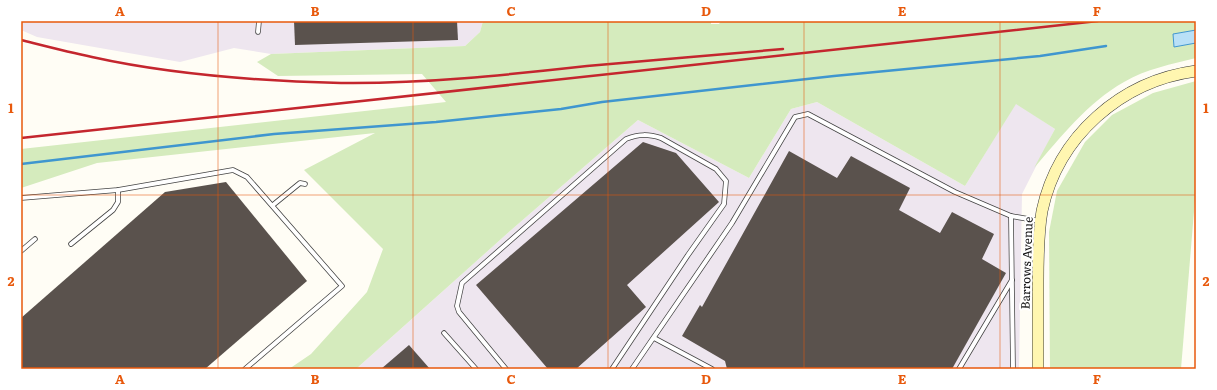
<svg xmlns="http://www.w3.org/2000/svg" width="1217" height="390" font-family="Literata,serif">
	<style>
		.industrial { fill: #eee6ef }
		.green { fill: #d5ebbd }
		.water { fill: #b9e0f7; stroke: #3f96cf }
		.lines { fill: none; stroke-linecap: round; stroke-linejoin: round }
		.stream { stroke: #3f96cf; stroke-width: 2.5 }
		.building { fill: #5a524d }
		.lane-casing { stroke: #444; stroke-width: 5.5 }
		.secondary-casing { stroke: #333; stroke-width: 12 }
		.lane { stroke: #fff; stroke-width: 4 }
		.secondary { stroke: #fff6b0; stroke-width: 11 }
		.rail { stroke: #c4262e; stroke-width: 2.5 }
		.grid { fill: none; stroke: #e8590c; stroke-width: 1; stroke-opacity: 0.55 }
		.labels { text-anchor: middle; stroke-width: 4; stroke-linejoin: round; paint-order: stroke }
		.street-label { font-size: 12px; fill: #111; stroke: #fff }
		.neatline { fill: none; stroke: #e8590c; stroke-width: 1.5 }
		.grid-label { font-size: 13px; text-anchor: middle; font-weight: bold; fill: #e8590c }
	</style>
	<rect width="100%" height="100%" fill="#fffdf5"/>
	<g class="industrial">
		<polygon points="21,21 483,21 480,32 465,46 271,54 234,48 180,62 37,37 21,30"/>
		<polygon points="817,102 965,186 1016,103 1055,129 1022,194 1019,369 356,369 510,231 638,120 749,178 791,109"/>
	</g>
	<g class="green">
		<path d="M483 21H711V24H719L721 21H1196V30L1173 34 1174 47 1196 43V58C1172 64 1146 69 1124 82 1087 103 1061 137 1034 168L1055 129 1016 104 965 186 817 102 791 109 749 178 638 120 510 231 356 369H289L311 354 367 292 383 249 304 170 375 133 97 163 21 188V149L446 102 422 74 278 76 257 62 271 54 465 46 480 32Z"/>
		<polygon points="1196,81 1196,187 1181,369 1050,369 1049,232 1057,191 1085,142 1112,115 1153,93"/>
	</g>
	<polygon class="water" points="1196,30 1196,43 1174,47 1173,34"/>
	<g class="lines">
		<polyline class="stream" points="21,164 274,134 436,122 561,109 602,102 834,76 1040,56 1106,46"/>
	</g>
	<g class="building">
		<polygon points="294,21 457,21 458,40 295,45"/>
		<polygon points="643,142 676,153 719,202 627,285 646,307 576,369 548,369 476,285"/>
		<polygon points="789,151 837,178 851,156 910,188 899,210 940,233 952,212 994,234 982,259 1006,273 952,369 727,369 725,361 682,336 700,305 702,307"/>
		<polygon points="226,182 307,281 205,369 21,369 21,318 165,192"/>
		<polygon points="409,345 430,369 381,369"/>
	</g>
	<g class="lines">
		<g class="lane-casing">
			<g id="lane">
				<polyline points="258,32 259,21"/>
				<polyline points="21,198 118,190 233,170 247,177 342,286 245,369"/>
				<polyline points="273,205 300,183 305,184"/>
				<polyline points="1011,216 1013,369"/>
				<polyline points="71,244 113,210 118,202 118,190"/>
				<polyline points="21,251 35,239"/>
				<polyline points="444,333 476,369"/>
				<polyline points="654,338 712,369"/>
				<path d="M506 369 459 312 457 306 462 283 626 139C639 134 648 134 661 138L716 169 726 181 724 204 688 255 612 369"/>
				<polyline points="632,369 732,223 795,117 808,114 955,192 1011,216 1040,221"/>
				<polyline points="959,369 1012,280"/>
			</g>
		</g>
		<g class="secondary-casing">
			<path id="secondary" d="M1038 369C1038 340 1038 310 1038 281 1038 258 1038 234 1042 211 1058 136 1121 81 1196 71"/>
		</g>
		<use href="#lane" class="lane"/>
		<use href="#secondary" class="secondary"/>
		<g class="rail">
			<path d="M21 40C45 46 68 52 92 57 173 75 258 81 341 83 423 84 506 75 587 66 652 60 718 55 783 49"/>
			<polyline points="21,138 1098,21"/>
		</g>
	</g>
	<path class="grid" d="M218 21V369M413 21V369M608 21V369M804 21V369M1000 21V369M21 195H1196"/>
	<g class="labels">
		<g class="street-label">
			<text transform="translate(1027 263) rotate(-88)" y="4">Barrows Avenue</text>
		</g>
	</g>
	<rect width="1217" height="390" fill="none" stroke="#ffffff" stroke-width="44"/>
	<rect x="22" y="22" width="1173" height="346" class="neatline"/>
	<g class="grid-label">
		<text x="120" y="16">A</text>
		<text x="315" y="16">B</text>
		<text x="511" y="16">C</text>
		<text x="706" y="16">D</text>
		<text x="902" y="16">E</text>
		<text x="1097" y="16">F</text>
		<text x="11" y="113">1</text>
		<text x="1206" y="113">1</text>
		<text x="11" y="286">2</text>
		<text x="1206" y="286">2</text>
		<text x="120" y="384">A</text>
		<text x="315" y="384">B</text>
		<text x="511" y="384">C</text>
		<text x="706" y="384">D</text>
		<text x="902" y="384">E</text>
		<text x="1097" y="384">F</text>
	</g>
</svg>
